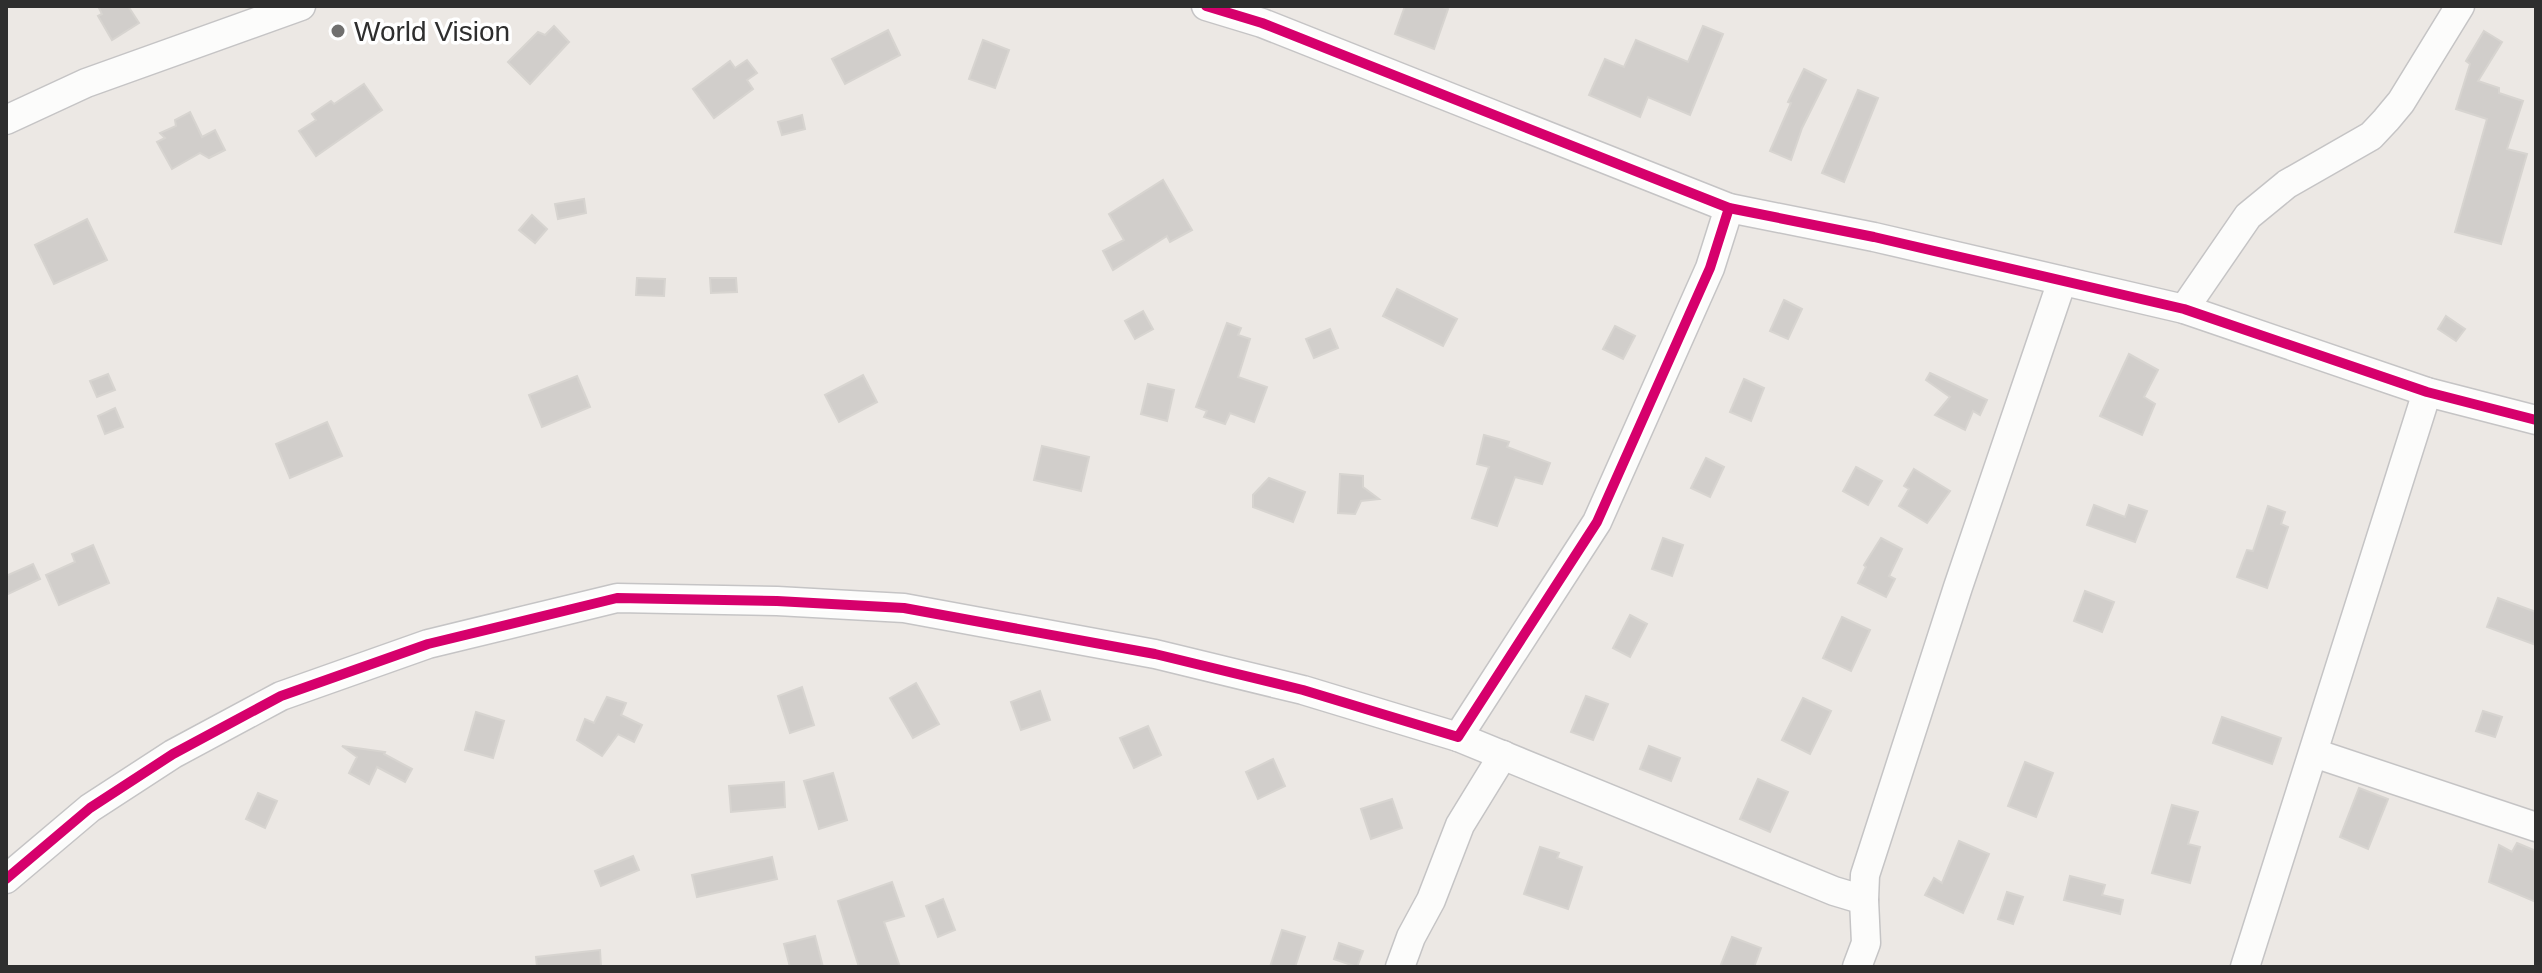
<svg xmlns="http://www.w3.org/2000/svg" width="2542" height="973" font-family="Arial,sans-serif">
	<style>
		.building { fill: #d1cecb; stroke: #d7d4d0; stroke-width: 2 }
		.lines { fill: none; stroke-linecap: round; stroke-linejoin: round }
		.minor-casing { stroke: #c5c4c5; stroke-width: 31 }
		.minor { stroke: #fcfcfb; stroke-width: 28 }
		.cycleway-casing { stroke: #fff; stroke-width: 15 }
		.cycleway { stroke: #d6006c; stroke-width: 10 }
		.poi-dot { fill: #706f6e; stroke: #fff; stroke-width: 3 }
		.labels { text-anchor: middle; stroke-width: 7; stroke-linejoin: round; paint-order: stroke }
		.poi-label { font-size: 28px; fill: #2e2e2e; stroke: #fff; text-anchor: start }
	</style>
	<rect width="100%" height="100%" fill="#ece8e4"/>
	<g class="building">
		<polygon points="98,6 128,6 139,23 112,40 98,16 102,14"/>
		<polygon points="1405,6 1440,6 1448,9 1434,49 1395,34"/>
		<polygon points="554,26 569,42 530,84 508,62 538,32 545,35"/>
		<polygon points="1703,26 1723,34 1690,115 1648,97 1640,117 1589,95 1605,59 1624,67 1636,40 1688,62"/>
		<polygon points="888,30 900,55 845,84 832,59"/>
		<polygon points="2484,31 2502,42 2478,81 2499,88 2499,93 2523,101 2507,149 2527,154 2501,244 2455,232 2487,119 2456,109 2470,64 2466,61"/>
		<polygon points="983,40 1009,50 995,88 969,79"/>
		<polygon points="747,60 757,73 747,80 753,89 714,118 693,89 730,61 735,68"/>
		<polygon points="1804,69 1826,80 1802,128 1791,160 1770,151 1791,103 1788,102"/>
		<polygon points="364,84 382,110 316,156 299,131 316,120 312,114 331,101 334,104"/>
		<polygon points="1858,90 1878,98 1844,182 1822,173"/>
		<polygon points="190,112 202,137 215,130 225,150 209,158 200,153 172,169 157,142 165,138 160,133 176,126 175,120"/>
		<polygon points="802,115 805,129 782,135 778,122"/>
		<polygon points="1163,180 1192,230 1170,242 1167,236 1113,270 1103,251 1124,240 1109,214"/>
		<polygon points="584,199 586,213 558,219 555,204"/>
		<polygon points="532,215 547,229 535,243 519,230"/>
		<polygon points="87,219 107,260 54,284 35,245"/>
		<polygon points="637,278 665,279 664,296 636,295"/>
		<polygon points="710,278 736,278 737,292 711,293"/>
		<polygon points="1397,289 1457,319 1443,346 1383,316"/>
		<polygon points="1784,300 1802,309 1788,339 1770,331"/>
		<polygon points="1143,311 1153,329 1135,339 1125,321"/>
		<polygon points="2446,316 2465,329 2456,341 2438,329"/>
		<polygon points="1227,323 1241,328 1238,335 1250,339 1238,377 1267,387 1254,422 1230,413 1225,424 1204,417 1207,411 1196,407"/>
		<polygon points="1615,326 1635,336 1623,359 1603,349"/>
		<polygon points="1330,329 1338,348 1314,358 1306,339"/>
		<polygon points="2129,354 2158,370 2144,397 2155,404 2142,435 2100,416"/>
		<polygon points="1930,373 1987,400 1980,415 1973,411 1965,430 1935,415 1950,397 1926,380"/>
		<polygon points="108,374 115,390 97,397 90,381"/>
		<polygon points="863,375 877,402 839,422 825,395"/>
		<polygon points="577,376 590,407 542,427 529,395"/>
		<polygon points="1744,379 1764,388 1751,421 1730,412"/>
		<polygon points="1148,384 1174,390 1167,421 1141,414"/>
		<polygon points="115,408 123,427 105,434 98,416"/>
		<polygon points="327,422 342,456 290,478 276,444"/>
		<polygon points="1484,435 1509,442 1507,447 1550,463 1542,484 1515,477 1497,526 1472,518 1489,467 1477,464"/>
		<polygon points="1042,446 1089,457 1081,491 1034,480"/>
		<polygon points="1706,458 1724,467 1710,497 1691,488"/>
		<polygon points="1856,467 1882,481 1868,505 1843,491"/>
		<polygon points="1914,469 1950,491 1927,523 1899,506 1909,489 1904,486"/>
		<polygon points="1340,474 1363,476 1363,487 1379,499 1361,501 1355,514 1338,513"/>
		<polygon points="1269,478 1305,492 1293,522 1253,507 1253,495"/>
		<polygon points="2094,505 2125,517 2129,505 2147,511 2135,542 2087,525"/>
		<polygon points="2268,506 2285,512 2281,524 2288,527 2267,588 2237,577 2247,550 2253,551"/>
		<polygon points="1663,538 1683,545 1672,576 1652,569"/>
		<polygon points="1881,538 1902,549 1889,576 1895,579 1886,597 1858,583 1866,567 1864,565"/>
		<polygon points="93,545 109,583 59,605 46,575 75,562 72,554"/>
		<polygon points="33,564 40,579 6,595 6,576"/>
		<polygon points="2085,591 2114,602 2102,632 2074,621"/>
		<polygon points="2498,598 2536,612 2536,645 2487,627"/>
		<polygon points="1630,615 1647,624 1630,657 1613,648"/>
		<polygon points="1842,617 1870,630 1851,671 1823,658"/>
		<polygon points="916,683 939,724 913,738 890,698"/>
		<polygon points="802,687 814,725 790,733 778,696"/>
		<polygon points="1040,691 1050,720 1021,730 1011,702"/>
		<polygon points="1586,696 1608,704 1593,740 1571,732"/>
		<polygon points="607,697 626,703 621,715 642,725 634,742 618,734 602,756 577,740 585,719 594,723"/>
		<polygon points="1803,698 1831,711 1810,754 1782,740"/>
		<polygon points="2483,711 2502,717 2495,737 2476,731"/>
		<polygon points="476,712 504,721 493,758 465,750"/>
		<polygon points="2222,717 2281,738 2272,764 2213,743"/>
		<polygon points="1148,726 1161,755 1134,768 1120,738"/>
		<polygon points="342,746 385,752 384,754 412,769 405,782 377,767 369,784 349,773 357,757"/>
		<polygon points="1649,746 1680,758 1671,781 1640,769"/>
		<polygon points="1273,759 1285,786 1258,799 1246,772"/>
		<polygon points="2025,762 2053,773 2036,817 2008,806"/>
		<polygon points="833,773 847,820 819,829 804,781"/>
		<polygon points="1758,779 1788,792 1770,832 1740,819"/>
		<polygon points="784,782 785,807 731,812 729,786"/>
		<polygon points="2359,788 2388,799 2368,849 2340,837"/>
		<polygon points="258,793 277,801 265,828 246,819"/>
		<polygon points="1392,799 1402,828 1371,839 1361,809"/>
		<polygon points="2172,805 2198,812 2188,844 2200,847 2190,883 2152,873"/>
		<polygon points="1959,841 1989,854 1963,913 1925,895 1934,878 1942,883"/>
		<polygon points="2517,843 2536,851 2536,902 2489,882 2499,845 2512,852"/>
		<polygon points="1540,847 1559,853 1557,858 1582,867 1568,909 1524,894"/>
		<polygon points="633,856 639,870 601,886 595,871"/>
		<polygon points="772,857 777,879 697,897 692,875"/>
		<polygon points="2070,876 2105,885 2102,895 2123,900 2120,914 2064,900"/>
		<polygon points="892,882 904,916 884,922 900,967 859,967 838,901"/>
		<polygon points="2007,892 2023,897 2013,924 1998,919"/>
		<polygon points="943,899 955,930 938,937 926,906"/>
		<polygon points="1282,930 1305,937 1295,967 1270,967"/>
		<polygon points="815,936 823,967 790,967 784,944"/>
		<polygon points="1732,937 1761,948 1754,967 1720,967"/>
		<polygon points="1339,943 1363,951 1357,967 1334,959"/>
		<polygon points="600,950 601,967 537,967 536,957"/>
	</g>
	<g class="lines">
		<g class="minor-casing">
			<g id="minor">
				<polyline points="1206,6 1262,23 1729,208 1874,237 2184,309 2427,392 2536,420"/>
				<polyline points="6,120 86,83 301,6"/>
				<polyline points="2184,309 2248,216 2287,184 2371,136 2386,120 2401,102 2460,6"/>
				<polyline points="1458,737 1834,891 1864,900 1866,943 1857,967"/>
				<polyline points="2314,753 2536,827"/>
				<polyline points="6,879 90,808 173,754 281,696 428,644 617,598 777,601 904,608 1155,654 1303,690 1458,737 1597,522 1710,268 1729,208"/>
				<polyline points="1864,900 1865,875 1958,587 2062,281"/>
				<polyline points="1400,967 1411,937 1431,900 1460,825 1503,755"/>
				<polyline points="2245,967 2427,392"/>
			</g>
		</g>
		<use href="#minor" class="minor"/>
		<g class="cycleway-casing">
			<g id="cycleway">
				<polyline points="1206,6 1262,23 1729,208 1874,237 2184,309 2427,392 2536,420"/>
				<polyline points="6,879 90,808 173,754 281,696 428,644 617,598 777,601 904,608 1155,654 1303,690 1458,737 1597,522 1710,268 1729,208"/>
			</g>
		</g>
		<use href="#cycleway" class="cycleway"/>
	</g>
	<circle class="poi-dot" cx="338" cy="31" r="8"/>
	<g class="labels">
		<g class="poi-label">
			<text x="354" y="41">World Vision</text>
		</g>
	</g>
	<rect width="2542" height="973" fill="none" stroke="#2e2e2e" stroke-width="16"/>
</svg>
